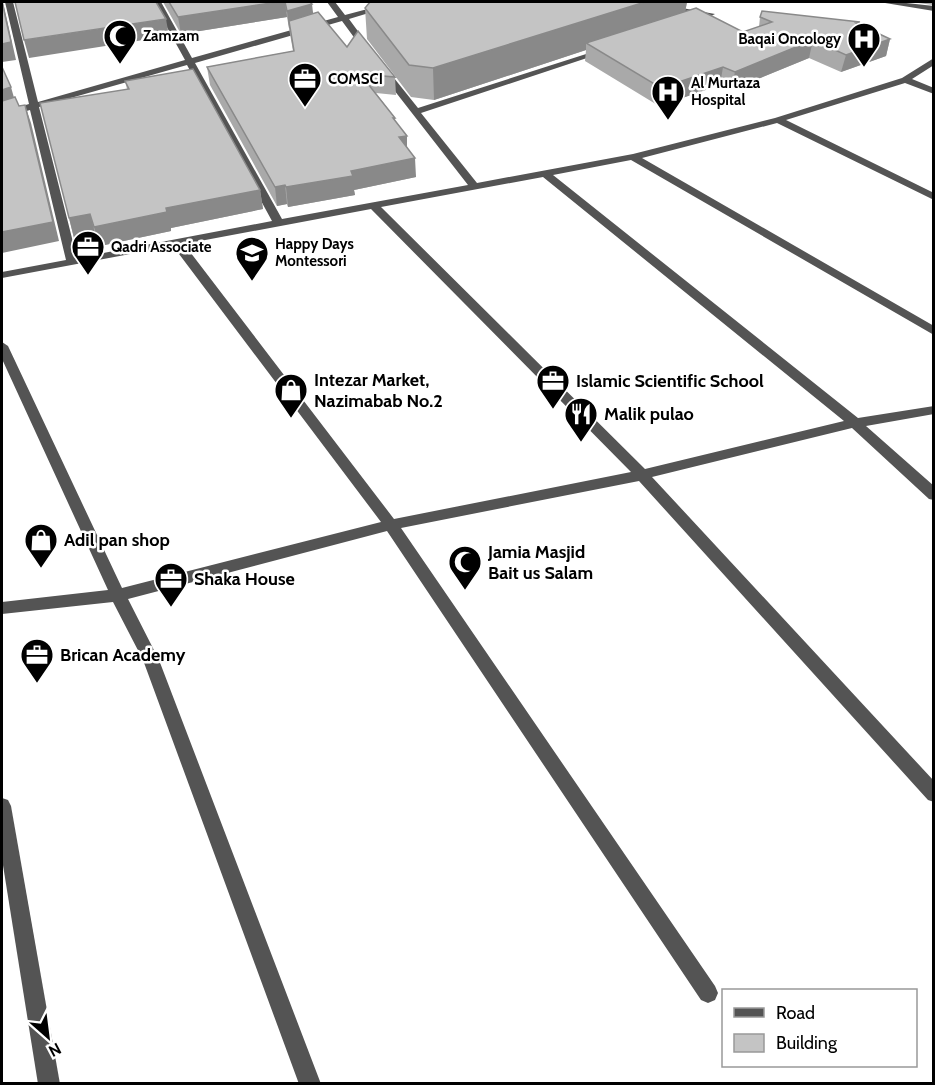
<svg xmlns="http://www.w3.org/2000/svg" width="935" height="1085" font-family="Cabin,sans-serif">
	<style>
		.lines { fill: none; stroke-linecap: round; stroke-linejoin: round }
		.minor { fill: #545454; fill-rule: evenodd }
		.wall { fill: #a9a9a9 }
		.shaded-wall { fill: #898989 }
		.building { fill: #c4c4c4; stroke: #898989; stroke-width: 1.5 }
		.labels { text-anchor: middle; stroke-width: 5; stroke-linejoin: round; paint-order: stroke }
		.far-poi-label { font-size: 15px; font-weight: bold; fill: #000; stroke: #fff; text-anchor: start }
		.poi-label { font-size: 18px; font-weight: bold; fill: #000; stroke: #fff; text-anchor: start }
	</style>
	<rect width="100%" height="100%" fill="#fff"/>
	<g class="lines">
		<g class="minor">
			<path d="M5 2H13L38 102 185 60 153 2H161L192 58 338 17 327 2H335L345 15 394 2H405L349 19 371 49 370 51H364L342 21 195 63 282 219 468 185 380 72 378 70 383 67 386 68 418 108 608 47V51L421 113 477 183 633 154 775 118 902 78 934 58V65L912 79 934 88V94L905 83 786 120 934 193V200L777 123 642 158 934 326V335L631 160 553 175 858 418 934 406V414L866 426 934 486V500L929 499 852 428 652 477 934 781V802L928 800 639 481 401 528 715 986 718 993 715 1000 708 1003 701 1000 387 531 128 599 159 660 321 1084H299L143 660 113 602 2 614V602L108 590 2 359V342L8 346 122 588 381 522 173 246 2 278V272L66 260 30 110 2 118V112L29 104ZM187 65 272 221 77 258 39 107ZM543 177 844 421 645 469 381 207ZM371 209 631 472 394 519 184 244Z"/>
			<polygon points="633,2 649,2 715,14 711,16"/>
			<polygon points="879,2 897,2 934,6 934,11"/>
			<polygon points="2,798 8,800 11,806 60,1084 38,1084 2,859"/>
		</g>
	</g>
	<g class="wall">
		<polygon points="163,2 310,2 313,14 347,47 395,77 396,95 376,93 395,118 395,121 407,147 416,177 354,190 355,195 288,207 287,204 277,206 210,85 207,67 293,51 287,17 181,34"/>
		<polygon points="370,2 687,2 685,12 743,32 759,27 760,17 860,22 859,24 890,39 886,56 841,72 809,58 731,90 720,85 659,106 585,61 586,50 434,100 411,97 367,39 365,8"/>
		<polygon points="911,2 933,2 933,5"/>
		<polygon points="125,81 260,190 263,209 171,228 171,231 100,246 95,233 74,238 69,218 127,89"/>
	</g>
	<g class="shaded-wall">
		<polygon points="2,2 3,2 16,60 2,62"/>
		<polygon points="278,2 285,2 287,17 181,34 178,17"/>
		<polygon points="645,2 687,2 684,18 586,43 586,50 434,100 433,68"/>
		<polygon points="312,4 314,21 289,28 287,11"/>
		<polygon points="166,19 169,36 29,58 24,40"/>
		<polygon points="890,39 886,56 841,72 846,55"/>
		<polygon points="813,40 809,58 731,90 735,72"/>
		<polygon points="723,67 720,85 659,106 661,88"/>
		<polygon points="11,87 16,105 2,110 2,90"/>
		<polygon points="25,105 31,123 59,241 2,253 2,232"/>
		<polygon points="407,136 407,155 399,137"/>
		<polygon points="415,158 416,177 354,190 355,195 288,207 286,187 351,171"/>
		<polygon points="285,185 287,204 277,206 275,187"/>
		<polygon points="260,190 263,209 171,228 171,231 100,246 94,227 166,208"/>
		<polygon points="90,214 95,233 74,238 69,218"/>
	</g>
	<g class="building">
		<polygon points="2,2 11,42 2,44"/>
		<polygon points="15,2 156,2 166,19 24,40"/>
		<polygon points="169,2 278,2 178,17"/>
		<polygon points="285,2 310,2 312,4 287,11"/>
		<polygon points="370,2 645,2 433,68 409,65 365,8"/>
		<polygon points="696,8 743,32 772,22 760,17 762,11 860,22 856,23 890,39 846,55 813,40 735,72 723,67 661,88 586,43"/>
		<polygon points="318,12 347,47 358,31 395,77 360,74 395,118 393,118 407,136 399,137 415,158 351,171 353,176 286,187 285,185 275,187 207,67 294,51 289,21"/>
		<polygon points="2,67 11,87 2,90"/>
		<polygon points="193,69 260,190 166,208 167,212 94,227 90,214 69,218 40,103 129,89 125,81"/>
		<polygon points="15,97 19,106 25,105 53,222 2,232 2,101"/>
	</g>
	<defs>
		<g id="mosque-pin" transform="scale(1.725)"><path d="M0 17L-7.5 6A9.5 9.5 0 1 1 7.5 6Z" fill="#000" stroke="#fff"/><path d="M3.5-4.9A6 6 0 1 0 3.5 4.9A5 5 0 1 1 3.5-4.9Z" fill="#fff"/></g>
		<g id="hospital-pin" transform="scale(1.725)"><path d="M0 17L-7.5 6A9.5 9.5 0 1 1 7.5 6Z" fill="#000" stroke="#fff"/><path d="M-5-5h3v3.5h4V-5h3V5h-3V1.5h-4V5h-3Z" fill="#fff"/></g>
		<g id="office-pin" transform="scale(1.725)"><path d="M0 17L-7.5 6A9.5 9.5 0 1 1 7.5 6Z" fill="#000" stroke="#fff"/><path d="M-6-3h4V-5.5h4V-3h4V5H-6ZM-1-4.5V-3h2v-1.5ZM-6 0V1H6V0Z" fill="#fff"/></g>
		<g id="school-pin" transform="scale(1.725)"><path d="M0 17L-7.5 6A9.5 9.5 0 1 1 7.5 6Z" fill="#000" stroke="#fff"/><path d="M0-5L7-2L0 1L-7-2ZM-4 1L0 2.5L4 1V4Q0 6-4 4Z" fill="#fff"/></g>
		<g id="shop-pin" transform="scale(1.725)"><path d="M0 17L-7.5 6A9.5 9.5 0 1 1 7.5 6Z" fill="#000" stroke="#fff"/><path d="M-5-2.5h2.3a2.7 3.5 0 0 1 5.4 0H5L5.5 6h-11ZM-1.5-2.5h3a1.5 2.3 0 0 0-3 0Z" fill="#fff"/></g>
		<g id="restaurant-pin" transform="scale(1.725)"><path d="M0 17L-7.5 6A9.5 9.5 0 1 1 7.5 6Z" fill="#000" stroke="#fff"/><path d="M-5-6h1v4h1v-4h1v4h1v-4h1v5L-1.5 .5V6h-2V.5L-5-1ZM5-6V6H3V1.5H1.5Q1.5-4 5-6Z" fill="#fff"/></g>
	</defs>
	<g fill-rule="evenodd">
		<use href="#mosque-pin" x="120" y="36"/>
		<use href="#hospital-pin" x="864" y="39"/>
		<use href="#office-pin" x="305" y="79"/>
		<use href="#hospital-pin" x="668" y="92"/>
		<use href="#office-pin" x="88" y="247"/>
		<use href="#school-pin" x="252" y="253"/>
		<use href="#office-pin" x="553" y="381"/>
		<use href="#shop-pin" x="291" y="390"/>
		<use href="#restaurant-pin" x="581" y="414"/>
		<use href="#shop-pin" x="41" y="540"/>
		<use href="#mosque-pin" x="465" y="562"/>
		<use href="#office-pin" x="171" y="579"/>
		<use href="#office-pin" x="37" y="655"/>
	</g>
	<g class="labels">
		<g class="far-poi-label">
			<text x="143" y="41">Zamzam</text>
			<text x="841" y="44" text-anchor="end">Baqai Oncology</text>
			<text x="328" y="84">COMSCI</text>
			<text x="691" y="88">Al Murtaza<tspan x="691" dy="17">Hospital</tspan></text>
			<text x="275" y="249">Happy Days<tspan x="275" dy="17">Montessori</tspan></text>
			<text x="111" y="252">Qadri Associate</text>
		</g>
		<g class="poi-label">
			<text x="314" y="386">Intezar Market,<tspan x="314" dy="21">Nazimabab No.2</tspan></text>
			<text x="576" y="387">Islamic Scientific School</text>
			<text x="604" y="420">Malik pulao</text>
			<text x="64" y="546">Adil pan shop</text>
			<text x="488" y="558">Jamia Masjid<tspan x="488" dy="21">Bait us Salam</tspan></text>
			<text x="194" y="585">Shaka House</text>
			<text x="60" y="661">Brican Academy</text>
		</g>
	</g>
	<rect width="935" height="1085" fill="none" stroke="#000000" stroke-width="6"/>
	<rect x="722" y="989" width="195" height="78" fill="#ffffff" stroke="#999999" stroke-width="1.5"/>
	<rect x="734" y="1008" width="30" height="9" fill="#545454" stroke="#999999" stroke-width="1.5"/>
	<text x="776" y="1019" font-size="18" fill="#000000">Road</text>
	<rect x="734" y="1034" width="30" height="18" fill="#c4c4c4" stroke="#999999" stroke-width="1.5"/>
	<text x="776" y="1049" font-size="18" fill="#000000">Building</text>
	<g transform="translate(48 1037) rotate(152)" stroke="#ffffff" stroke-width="4.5" paint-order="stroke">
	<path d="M0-4.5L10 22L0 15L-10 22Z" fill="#000000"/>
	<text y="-9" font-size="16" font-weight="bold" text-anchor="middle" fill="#000000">N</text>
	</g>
</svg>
